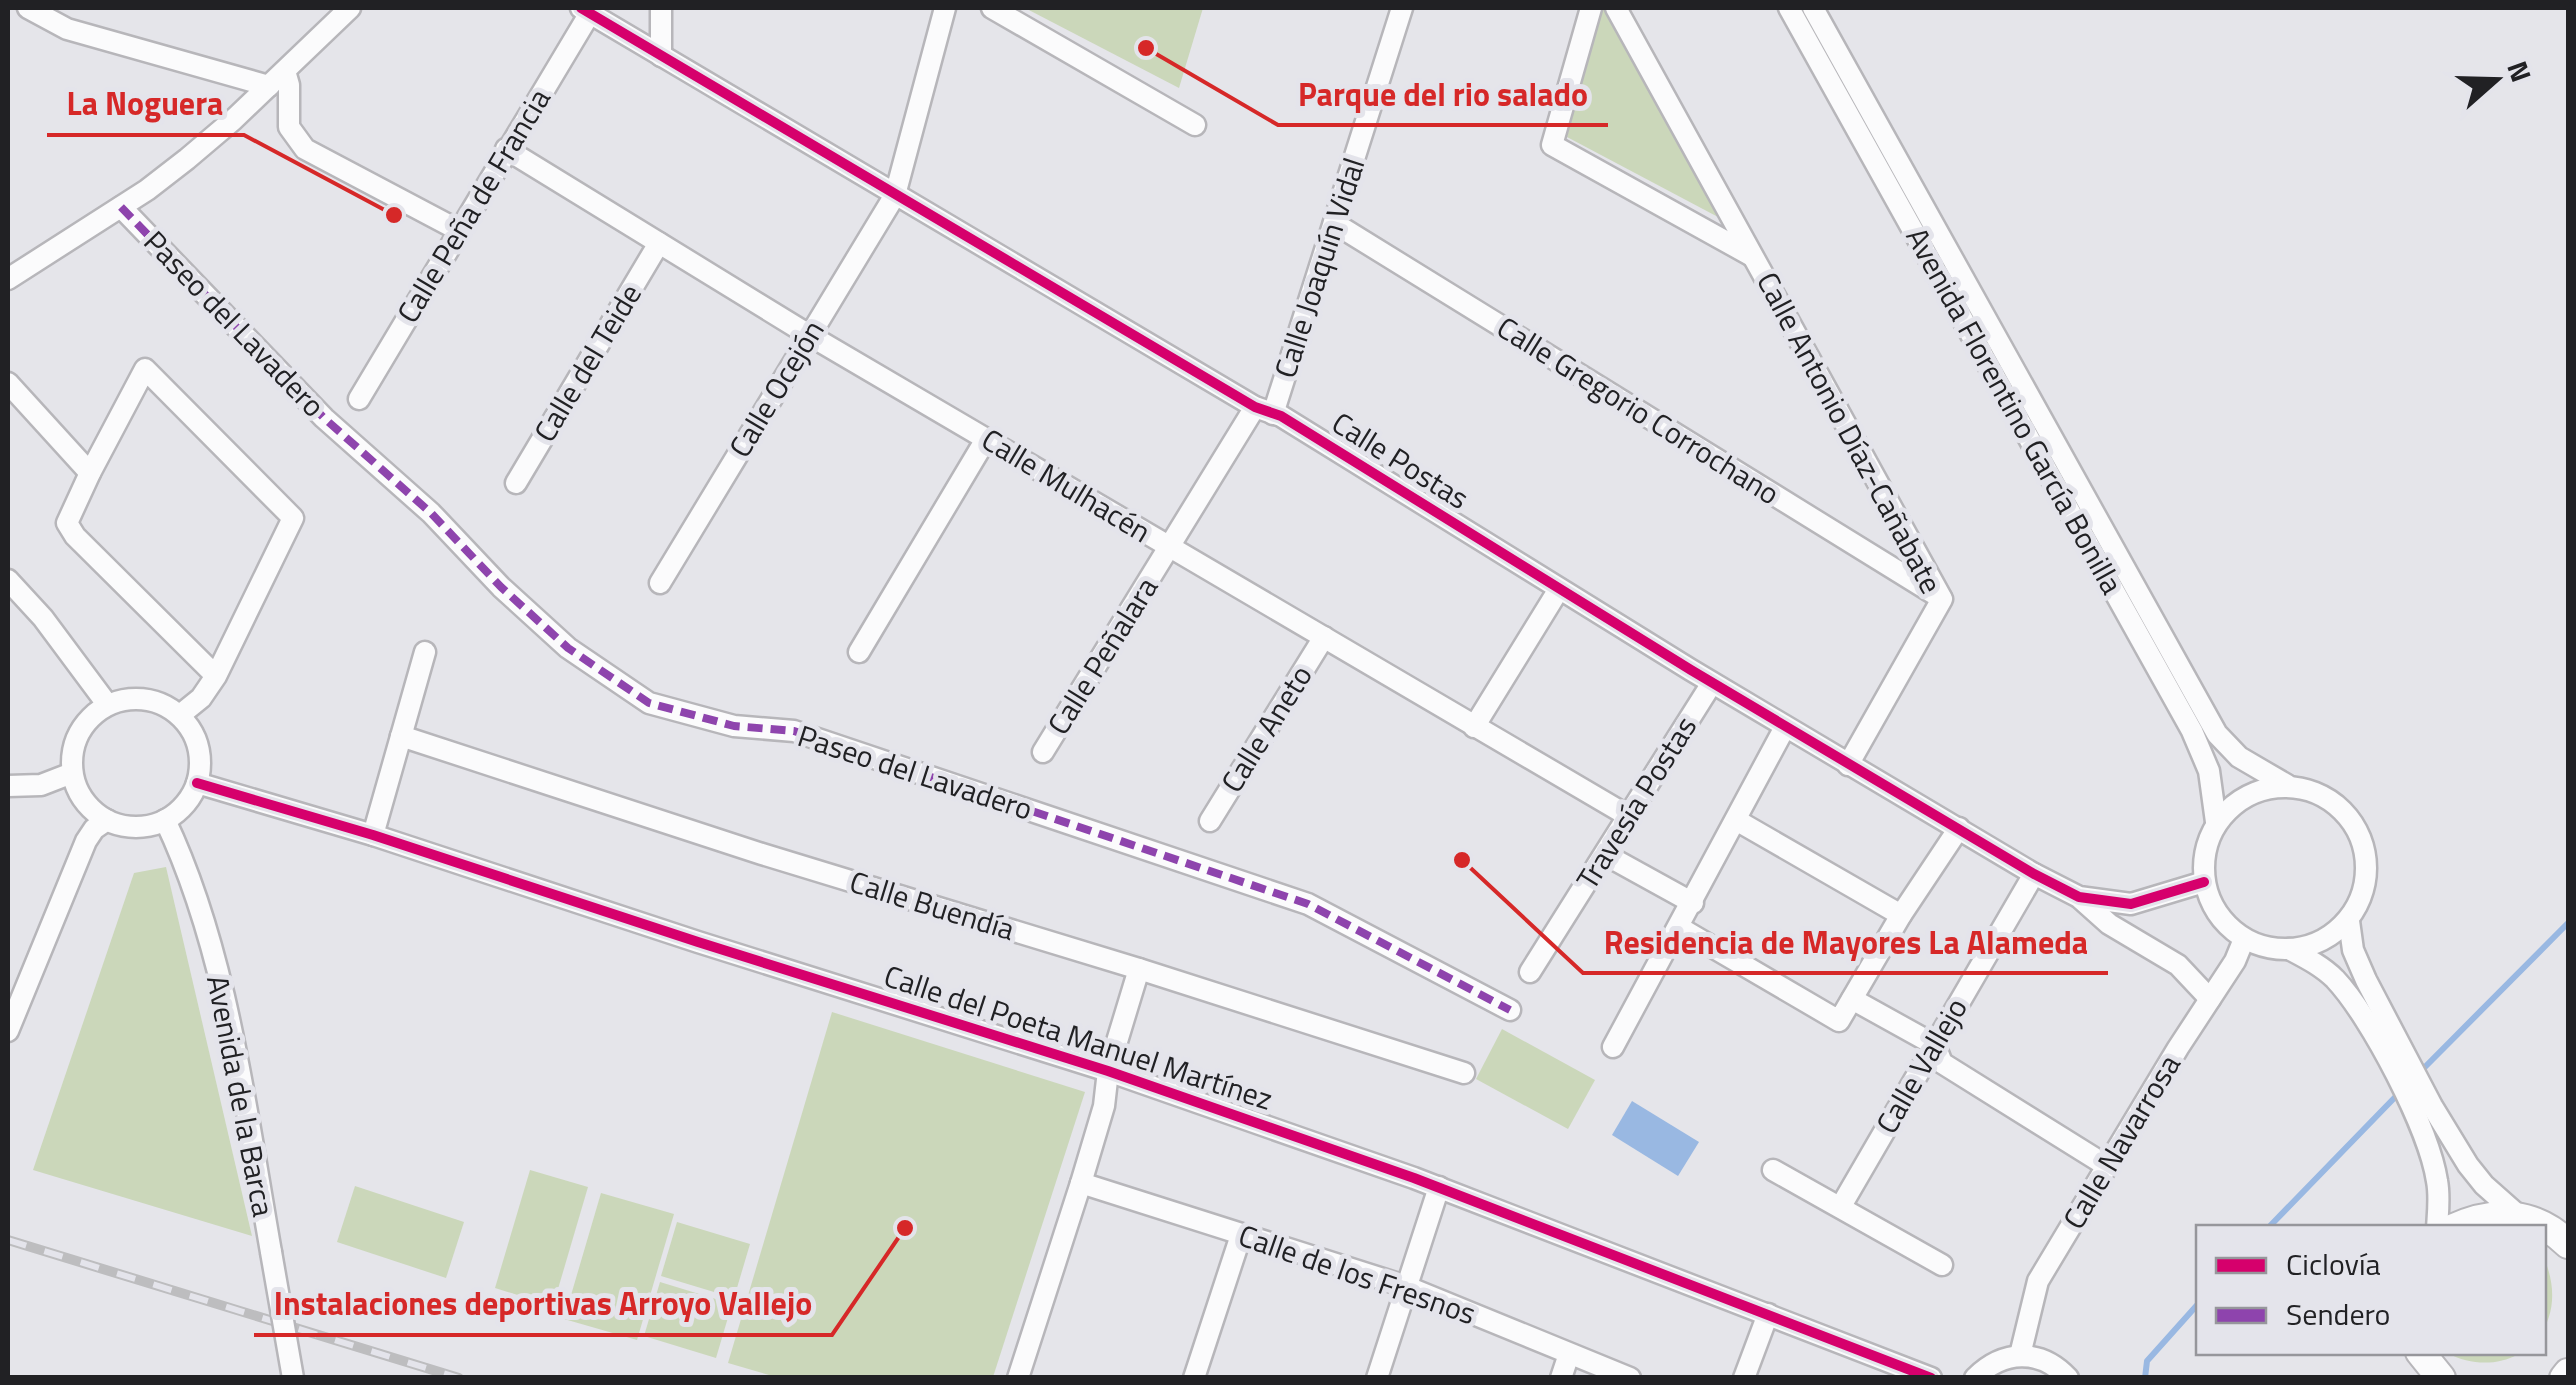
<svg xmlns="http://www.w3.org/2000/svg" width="2576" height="1385" font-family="'Titillium Web',sans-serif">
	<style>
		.green { fill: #cbd7ba }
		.water { fill: #99b8e2 }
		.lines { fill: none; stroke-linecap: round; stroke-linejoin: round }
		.stream { stroke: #99b8e2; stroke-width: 6 }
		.minor-casing { stroke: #b7b6ba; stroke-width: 25 }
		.major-casing { stroke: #b7b6ba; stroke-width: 32 }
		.minor { stroke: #fbfbfc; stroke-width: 20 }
		.major { stroke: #fbfbfc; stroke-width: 28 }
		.rail-casing { stroke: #bdbdbf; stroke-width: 10 }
		.rail { stroke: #e4e4eb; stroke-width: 6; stroke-dasharray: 19; stroke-linecap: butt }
		.minor-bridge-casing { stroke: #b7b6ba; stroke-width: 25; stroke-linecap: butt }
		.minor-bridge { stroke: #fbfbfc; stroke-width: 20 }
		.quiet { stroke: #8e44ad; stroke-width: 8; stroke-dasharray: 15 8; stroke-linecap: butt }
		.cycleway-casing { stroke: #e4e4eb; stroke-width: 16 }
		.cycleway { stroke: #d6006c; stroke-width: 10 }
		.labels { text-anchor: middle; stroke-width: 10; stroke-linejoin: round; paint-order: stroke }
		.street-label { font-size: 30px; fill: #212124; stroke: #e4e4eb }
		.leader { fill: none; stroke: #d62828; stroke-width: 4 }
		.callout-dot { fill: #d62828; stroke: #e4e4eb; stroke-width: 4 }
		.callout-label { font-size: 32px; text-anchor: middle; font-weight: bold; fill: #d62828; stroke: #e4e4eb; stroke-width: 10; stroke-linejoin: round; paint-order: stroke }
	</style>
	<rect width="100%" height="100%" fill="#e5e5ea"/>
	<g class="green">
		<polygon points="1025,8 1203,8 1179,88"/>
		<polygon points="1601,8 1604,8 1718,217 1567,137"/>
		<polygon points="166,867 252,1236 33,1170 134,873"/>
		<polygon points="832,1012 1085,1092 993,1377 776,1377 728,1363"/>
		<polygon points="1502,1029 1595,1080 1568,1129 1476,1079"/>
		<polygon points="530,1170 588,1187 553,1306 495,1288"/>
		<polygon points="355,1186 464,1222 446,1278 337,1242"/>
		<polygon points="601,1193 674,1214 637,1340 564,1319"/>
		<polygon points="677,1222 750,1244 734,1298 661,1276"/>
		<path d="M2544 1258C2576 1333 2508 1385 2447 1353L2544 1352Z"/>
		<polygon points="660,1282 732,1304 716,1358 644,1336"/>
	</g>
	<polygon class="water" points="1632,1101 1699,1142 1678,1176 1612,1135"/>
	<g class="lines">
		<g class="stream">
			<polyline points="2418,1074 2568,923"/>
			<polyline points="2268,1228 2402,1090"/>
			<polyline points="2145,1378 2147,1361 2198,1304"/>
		</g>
		<g class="minor-casing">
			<g id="minor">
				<polyline points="28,8 67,29 269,86"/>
				<polyline points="581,8 1255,407 1281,416 1691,670 2034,874 2079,897 2131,904 2204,882"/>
				<polyline points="992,8 1195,125"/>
				<polyline points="1591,8 1552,145 1752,256"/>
				<polyline points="1616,8 1942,599 1848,765"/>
				<polyline points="1789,8 2192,731 2209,771 2216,822"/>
				<polyline points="1813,8 2217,734 2239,757 2287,785"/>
				<polyline points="661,56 661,8"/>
				<polyline points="285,71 289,85 289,127 305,149 460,231"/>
				<polyline points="506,149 809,335 1630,817"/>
				<polyline points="121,207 324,418 431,513 501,587 568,648 649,703 734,726 794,731 1308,904 1510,1010"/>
				<polyline points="1334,223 1941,598"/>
				<polyline points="8,279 147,190 187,159 233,120 350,8"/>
				<polyline points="8,383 90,473"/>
				<polyline points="359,399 590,13"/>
				<polyline points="1273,414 1402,8"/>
				<polyline points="516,483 659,243"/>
				<polyline points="8,580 43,618 107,704"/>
				<polyline points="660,583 895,195 945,8"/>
				<polyline points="859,652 986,439"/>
				<circle cx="136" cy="763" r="64"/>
				<polyline points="180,715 201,698 216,676 293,518 145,369 90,473 67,523 75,536 216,676"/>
				<polyline points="1474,727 1559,589"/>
				<polyline points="401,736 762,854 1139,969 1464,1073"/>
				<polyline points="1043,752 1255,407"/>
				<polyline points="197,783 373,835 698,942 1108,1071 1414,1178 1931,1378"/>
				<polyline points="8,786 41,785 72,773"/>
				<circle cx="2285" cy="868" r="81"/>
				<path d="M165 820C227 950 246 1111 271 1252"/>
				<polyline points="1736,820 1901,915"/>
				<polyline points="1210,821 1324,637"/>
				<polyline points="373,835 425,652"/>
				<polyline points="1606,855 1693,903"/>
				<polyline points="2081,899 2109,924 2178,965 2210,999"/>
				<polyline points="2349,921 2353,950 2366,980 2432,1106 2468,1165 2484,1185 2519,1216"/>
				<polyline points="1680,928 1839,1021 1901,915 1959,828"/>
				<path d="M2289 949C2306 958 2322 966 2335 979 2371 1017 2429 1129 2437 1181 2440 1196 2438 1212 2437 1228"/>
				<polyline points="1530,972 1712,683"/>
				<polyline points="1852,999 1935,1045 1942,1063 2107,1166"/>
				<polyline points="8,1031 86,841 94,829 107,820"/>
				<polyline points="1613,1047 1785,727"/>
				<polyline points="1773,1170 1942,1265"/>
				<polyline points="1081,1183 1405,1286 1630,1378"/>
				<polyline points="1841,1206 2034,874"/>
				<polyline points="2020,1355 2038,1281 2178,1048 2235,961 2244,939"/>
				<polyline points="1018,1378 1081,1183 1104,1106 1108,1071 1139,969"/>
				<polyline points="1194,1378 1241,1235"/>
				<polyline points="1377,1378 1439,1187"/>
				<polyline points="1561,1378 1569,1354"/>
				<polyline points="1744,1378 1768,1314"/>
				<path d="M1975 1378C2003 1350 2040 1348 2068 1378"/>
			</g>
		</g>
		<g class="major-casing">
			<g id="major">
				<path d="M2454 1228C2495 1209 2536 1212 2568 1244"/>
				<polyline points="2420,1352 2441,1378"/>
				<polyline points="2564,1378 2568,1373"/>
			</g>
		</g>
		<use href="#minor" class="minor"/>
		<use href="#major" class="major"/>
		<g class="rail-casing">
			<polyline id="rail" points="8,1240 459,1378"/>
		</g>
		<use href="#rail" class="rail"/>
		<g class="minor-bridge-casing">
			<polyline id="minor-bridge" points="271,1252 293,1378"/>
		</g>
		<use href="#minor-bridge" class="minor-bridge"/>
		<polyline class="quiet" points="121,207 324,418 431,513 501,587 568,648 649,703 734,726 794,731 1308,904 1510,1010"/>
		<g class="cycleway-casing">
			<g id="cycleway">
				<polyline points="581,8 1255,407 1281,416 1691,670 2034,874 2079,897 2131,904 2204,882"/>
				<polyline points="197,783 373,835 698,942 1108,1071 1414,1178 1931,1378"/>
			</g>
		</g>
		<use href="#cycleway" class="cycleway"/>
	</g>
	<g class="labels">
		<g class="street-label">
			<text transform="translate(474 206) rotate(-59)" y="10">Calle Peña de Francia</text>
			<text transform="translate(1320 268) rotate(-72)" y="10">Calle Joaquín Vidal</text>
			<text transform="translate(234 324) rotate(46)" y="10">Paseo del Lavadero</text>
			<text transform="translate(588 363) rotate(-59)" y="10">Calle del Teide</text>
			<text transform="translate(777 389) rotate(-59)" y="10">Calle Ocejón</text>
			<text transform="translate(1638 411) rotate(32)" y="10">Calle Gregorio Corrochano</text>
			<text transform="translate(2014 411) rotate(61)" y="10">Avenida Florentino García Bonilla</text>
			<text transform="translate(1849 433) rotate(62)" y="10">Calle Antonio Díaz-Cañabate</text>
			<text transform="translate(1400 461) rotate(32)" y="10">Calle Postas</text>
			<text transform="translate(1066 486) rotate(31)" y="10">Calle Mulhacén</text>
			<text transform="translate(1103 656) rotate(-58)" y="10">Calle Peñalara</text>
			<text transform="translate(1267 729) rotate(-58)" y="10">Calle Aneto</text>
			<text transform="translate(915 773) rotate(18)" y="10">Paseo del Lavadero</text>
			<text transform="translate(1637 803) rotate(-58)" y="10">Travesía Postas</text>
			<text transform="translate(932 906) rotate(17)" y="10">Calle Buendía</text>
			<text transform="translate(1078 1038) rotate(18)" y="10">Calle del Poeta Manuel Martínez</text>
			<text transform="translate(1922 1066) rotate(-60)" y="10">Calle Vallejo</text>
			<text transform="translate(240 1096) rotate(79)" y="10">Avenida de la Barca</text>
			<text transform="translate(2122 1142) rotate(-59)" y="10">Calle Navarrosa</text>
			<text transform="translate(1357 1275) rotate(19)" y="10">Calle de los Fresnos</text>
		</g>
	</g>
	<path class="leader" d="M1146 48L1278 125H1608M394 215L244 135H47M1462 860L1583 973H2108M905 1228L832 1335H254"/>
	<g class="callout-dot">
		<circle cx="1146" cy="48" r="10"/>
		<circle cx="394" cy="215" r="10"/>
		<circle cx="1462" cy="860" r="10"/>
		<circle cx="905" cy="1228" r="10"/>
	</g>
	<g class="callout-label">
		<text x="1443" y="106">Parque del rio salado</text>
		<text x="145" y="115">La Noguera</text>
		<text x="1846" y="954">Residencia de Mayores La Alameda</text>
		<text x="543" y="1315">Instalaciones deportivas Arroyo Vallejo</text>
	</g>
	<rect width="2576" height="1385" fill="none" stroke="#212124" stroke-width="20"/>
	<rect x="2196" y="1225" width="350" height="130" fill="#e4e4eb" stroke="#96969b" stroke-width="2.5"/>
	<rect x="2216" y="1258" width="50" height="15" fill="#d6006c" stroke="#96969b" stroke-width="2.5"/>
	<text x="2286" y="1275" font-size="30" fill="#212124">Ciclovía</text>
	<rect x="2216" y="1308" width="50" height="15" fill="#8e44ad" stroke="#96969b" stroke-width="2.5"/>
	<text x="2286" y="1325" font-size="30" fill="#212124">Sendero</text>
	<g transform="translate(2496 80) rotate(70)" stroke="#e4e4eb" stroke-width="8" paint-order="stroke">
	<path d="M0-8L18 38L0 25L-18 38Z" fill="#212124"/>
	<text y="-15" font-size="28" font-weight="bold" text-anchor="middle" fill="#212124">N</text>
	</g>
</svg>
